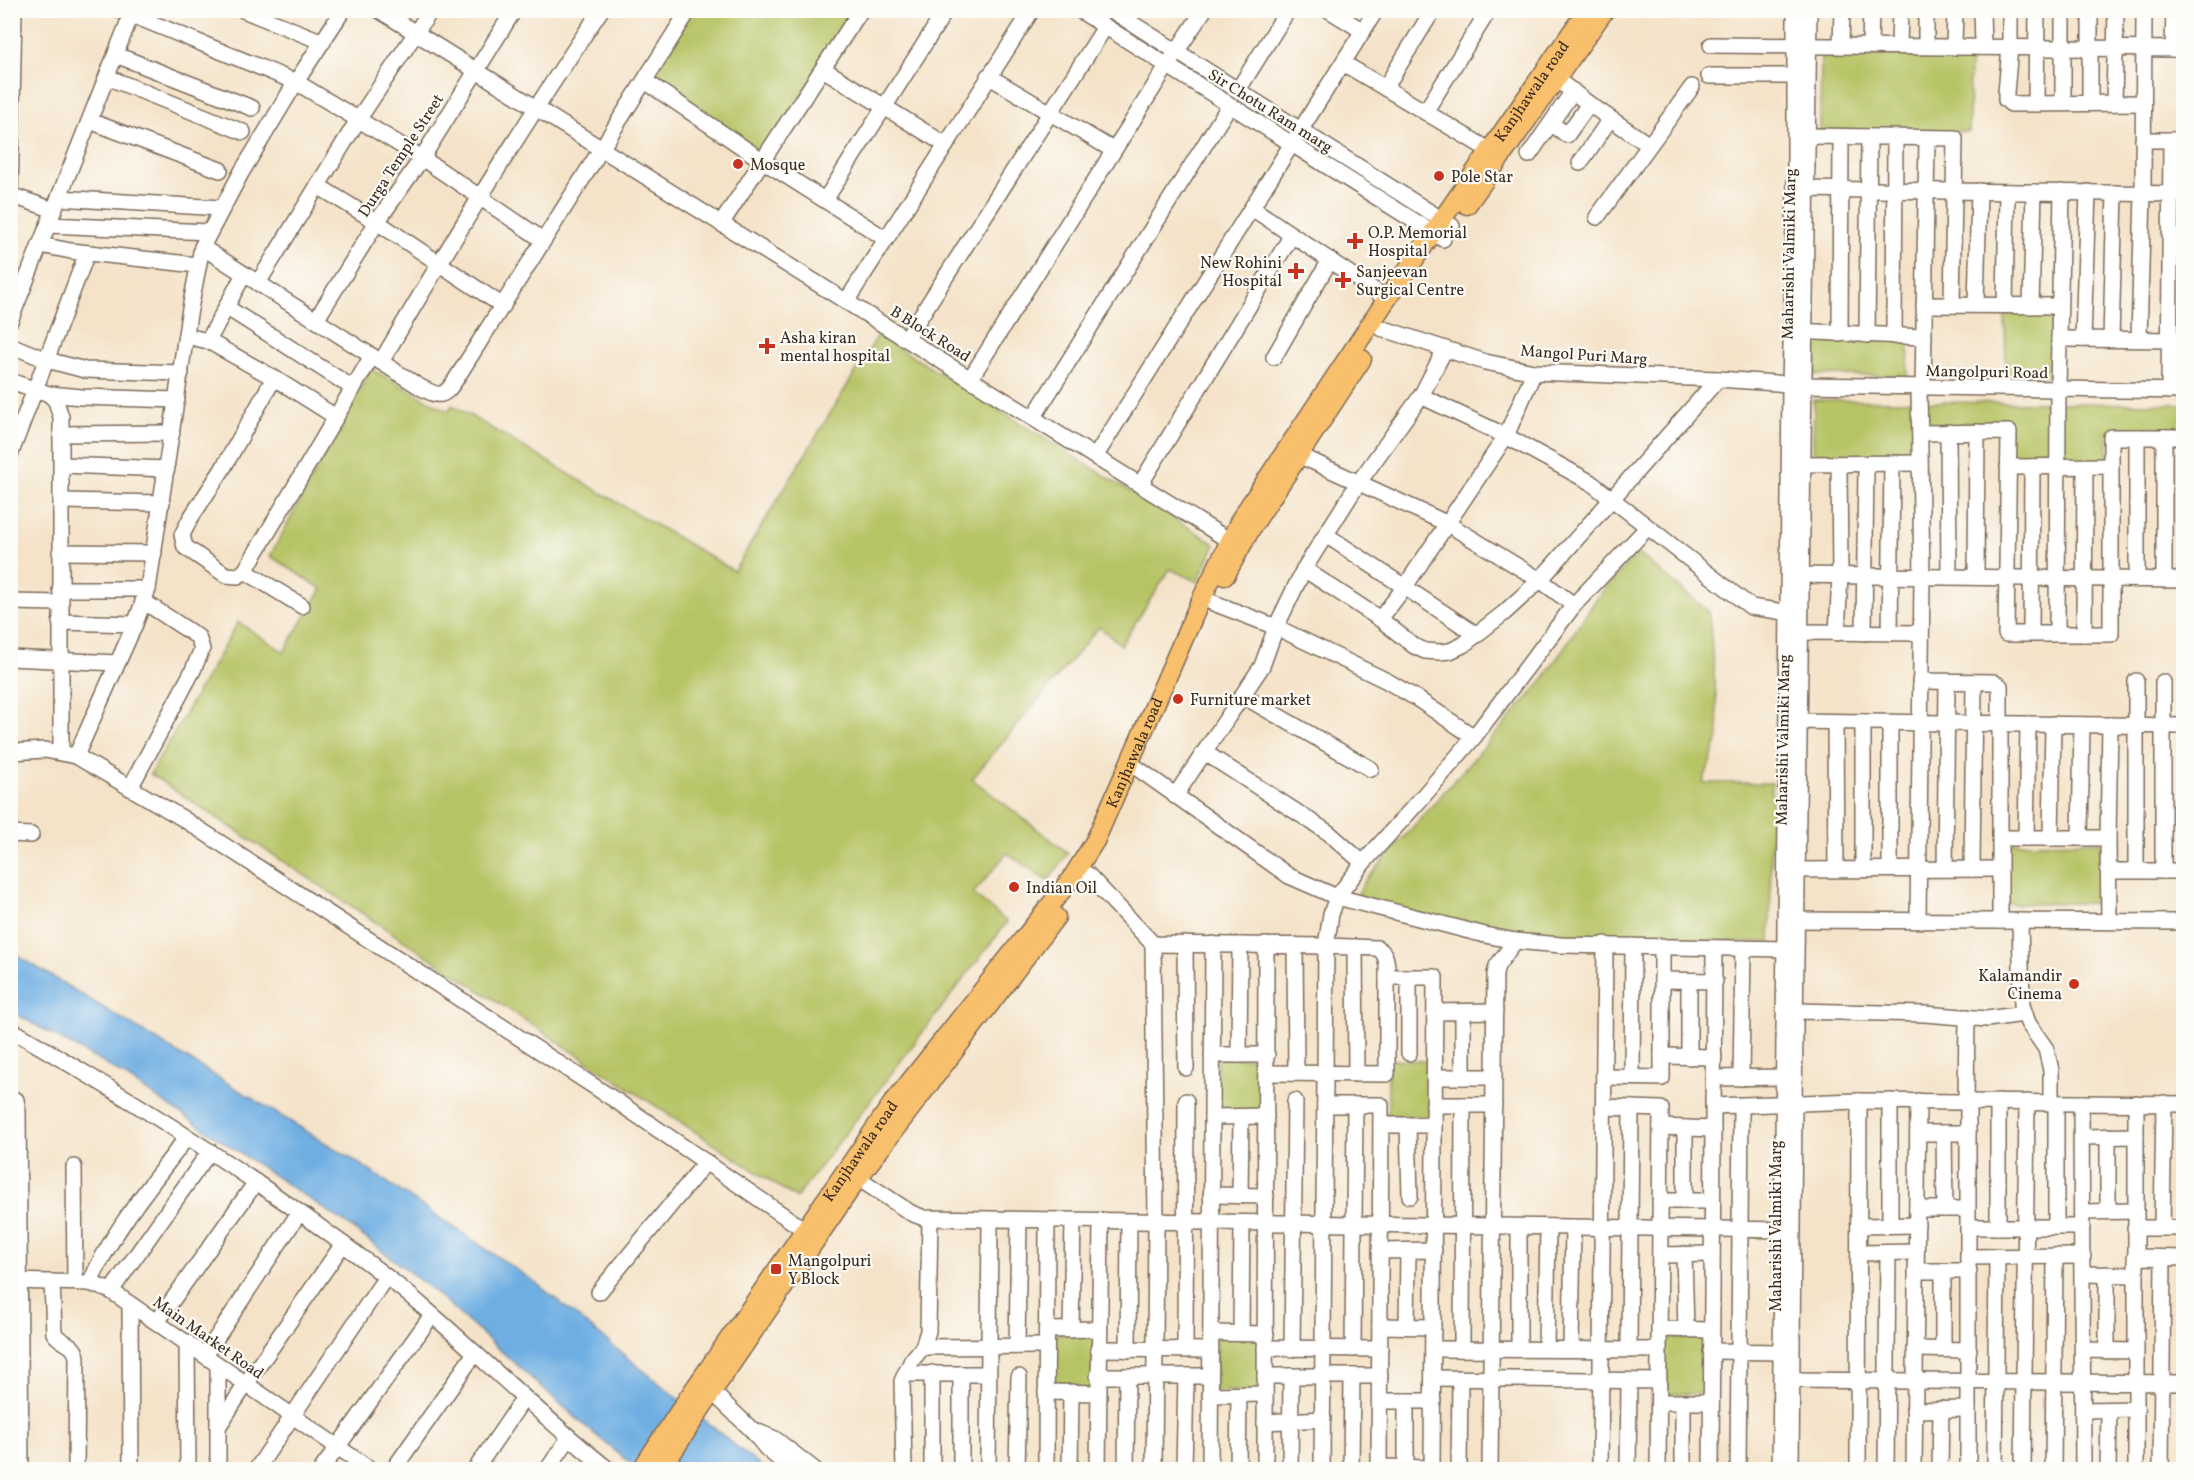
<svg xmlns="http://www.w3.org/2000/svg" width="2194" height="1480" font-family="Vollkorn,serif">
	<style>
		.green { fill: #b7c466; stroke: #797742; stroke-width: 1.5 }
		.water { fill: #6eaee2; stroke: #546c80; stroke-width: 1.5 }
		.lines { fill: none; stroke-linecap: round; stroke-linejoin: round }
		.minor-casing { stroke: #7c6b5a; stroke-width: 18 }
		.major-casing { stroke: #7c6b5a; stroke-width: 21 }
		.minor { stroke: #fff; stroke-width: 15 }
		.major { stroke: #f8bf6c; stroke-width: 18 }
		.poi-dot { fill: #c8321e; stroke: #fdfcf7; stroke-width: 2 }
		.labels { text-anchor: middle; stroke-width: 4.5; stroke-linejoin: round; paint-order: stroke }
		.street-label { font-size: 16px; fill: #3b2a1e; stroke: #fdfcf7 }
		.poi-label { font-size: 16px; fill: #3b2a1e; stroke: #fdfcf7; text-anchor: start }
	</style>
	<rect width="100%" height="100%" fill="#fdfcf7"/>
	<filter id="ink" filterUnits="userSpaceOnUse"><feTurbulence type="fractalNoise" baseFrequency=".0167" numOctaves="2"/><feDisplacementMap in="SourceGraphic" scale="12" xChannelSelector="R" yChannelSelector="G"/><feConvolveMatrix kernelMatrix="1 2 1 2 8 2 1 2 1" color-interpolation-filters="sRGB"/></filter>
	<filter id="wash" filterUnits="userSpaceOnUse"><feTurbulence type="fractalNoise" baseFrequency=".008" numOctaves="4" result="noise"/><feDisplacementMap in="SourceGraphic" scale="24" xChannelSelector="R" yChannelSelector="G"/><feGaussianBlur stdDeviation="1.35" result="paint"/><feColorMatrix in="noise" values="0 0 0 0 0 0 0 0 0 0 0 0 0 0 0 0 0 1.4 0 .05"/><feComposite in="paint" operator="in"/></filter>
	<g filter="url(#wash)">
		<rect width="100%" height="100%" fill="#f4e3c9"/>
		<g class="green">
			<polygon points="693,11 853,11 763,161 645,81"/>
			<polygon points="1821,54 1970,56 1969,132 1820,131"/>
			<polygon points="2051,310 2052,376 2006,377 2005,311"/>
			<polygon points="878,335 1215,544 1198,582 1170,569 1121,645 1099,627 972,779 1068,853 1048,881 1007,853 973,894 1007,922 796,1198 150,774 238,622 284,652 322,589 270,556 371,369 448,411 452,405 734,571"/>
			<polygon points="1816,337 1909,338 1908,376 1815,375"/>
			<polygon points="1814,400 1917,401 1917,460 1813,459"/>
			<polygon points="1924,402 2183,404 2183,432 2108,432 2108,464 2004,463 2004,429 1924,428"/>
			<polygon points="1639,554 1709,612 1719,735 1703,783 1772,783 1770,942 1526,941 1355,899 1365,881 1540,684 1599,595 1629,562"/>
			<polygon points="2101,842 2102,903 2006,904 2005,843"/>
			<rect x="1217" y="1058" width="45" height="55"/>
			<polygon points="1388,1060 1434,1061 1433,1116 1388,1116"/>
			<polygon points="1049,1334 1095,1334 1094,1390 1049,1390"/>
			<polygon points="1216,1336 1261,1336 1261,1392 1215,1391"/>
			<polygon points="1663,1338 1708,1338 1708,1394 1662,1394"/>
		</g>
		<polygon class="water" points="10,951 357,1162 535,1282 764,1469 637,1469 591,1431 430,1288 347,1224 112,1068 11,1011"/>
	</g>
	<g filter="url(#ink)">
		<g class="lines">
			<g class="minor-casing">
				<g id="minor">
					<polyline points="120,10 296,82 422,158 543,240"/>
					<polyline points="243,10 323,42"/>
					<polyline points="379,10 1238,546"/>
					<polyline points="1079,10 1443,239"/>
					<polyline points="1111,10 1452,226"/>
					<polyline points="1329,10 1363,31"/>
					<polyline points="1982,10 1983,47"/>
					<polyline points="2010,10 2010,47 2006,93 2006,100 2011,104 2143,103"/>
					<polyline points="2090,10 2090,103"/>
					<polyline points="1711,45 2184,49"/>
					<polyline points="1841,45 1842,10"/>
					<polyline points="1870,45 1871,10"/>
					<polyline points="1899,46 1900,10"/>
					<polyline points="1926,46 1926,10"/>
					<polyline points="1954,46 1955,10"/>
					<polyline points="2173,49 2174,10"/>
					<polyline points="116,55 252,108"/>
					<polyline points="1343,63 1489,150"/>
					<polyline points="823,69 946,145"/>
					<polyline points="1547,72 1589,104 1649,145"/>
					<polyline points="988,76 1113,150"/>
					<polyline points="1709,76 1795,76"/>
					<polyline points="107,77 243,132"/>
					<polyline points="645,81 763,161 886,239"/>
					<polyline points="1385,88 1433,10"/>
					<polyline points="1238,90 1288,10"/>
					<polyline points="2036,103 2037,10"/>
					<polyline points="2063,103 2063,10"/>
					<polyline points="2114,103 2116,10"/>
					<polyline points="1425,112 1489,10"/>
					<polyline points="90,121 220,170"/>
					<polyline points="1552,124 1567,135 1589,104"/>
					<polyline points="1808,136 1955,138 1952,305"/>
					<polyline points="2143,140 2184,140"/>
					<polyline points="1529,155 1573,91"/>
					<polyline points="1580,163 1610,119"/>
					<polyline points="318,186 377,222 503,306"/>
					<polyline points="1798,189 2184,194"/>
					<polyline points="10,195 54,210"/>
					<polyline points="10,196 14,10"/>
					<polyline points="59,198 221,208"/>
					<polyline points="825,200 946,10"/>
					<polyline points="1252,208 1387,299"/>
					<polyline points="1597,217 1692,87"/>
					<polyline points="721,224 861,10"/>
					<polyline points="49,225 208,232"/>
					<polyline points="40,245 71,251 197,265"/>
					<path d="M202 247 420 387C439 397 443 399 456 379L689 10"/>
					<polyline points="258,283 358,120 431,10"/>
					<polyline points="846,302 1032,10"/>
					<polyline points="1924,305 2059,306"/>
					<polyline points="1976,305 1979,191"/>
					<polyline points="2005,305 2007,192"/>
					<polyline points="2031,306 2034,192"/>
					<polyline points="226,307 353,388"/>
					<polyline points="316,320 377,222 422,158 514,10"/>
					<polyline points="10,321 133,10"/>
					<polyline points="1381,328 1485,362 1534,372 1718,379 1804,385 2184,391"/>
					<polyline points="1795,331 1924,337"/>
					<polyline points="1840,334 1841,137"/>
					<polyline points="1867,335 1869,137"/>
					<polyline points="186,336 208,341 274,378"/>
					<polyline points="1894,336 1895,137"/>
					<polyline points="906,339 1105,27"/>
					<polyline points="2059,339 2184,340"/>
					<polyline points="2083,339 2088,192"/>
					<polyline points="2111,339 2115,193"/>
					<polyline points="2139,339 2143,193 2144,10"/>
					<polyline points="208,341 244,274"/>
					<polyline points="10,345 47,360 85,370 181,373"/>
					<polyline points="1274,357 1330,260"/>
					<path d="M381 362C451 242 523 125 601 10"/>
					<polyline points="970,379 1167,66 1204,10"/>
					<polyline points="10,381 49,394 56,401 61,417 61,752"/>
					<polyline points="1923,388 1927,138"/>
					<polyline points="2169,391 2171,140"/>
					<polyline points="49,394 82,397 177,400"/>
					<polyline points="1421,396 1506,436 1590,482 1751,607 1798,614"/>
					<polyline points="336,417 274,378 222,470 190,519 182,535 185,547 226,575 238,576 245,571 372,356"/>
					<polyline points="1033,418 1229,106"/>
					<polyline points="1948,432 1949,577"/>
					<polyline points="1920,433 2009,432 2006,634 2111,634 2111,437 2184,437"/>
					<polyline points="62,434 172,433"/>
					<polyline points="2164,437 2164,580"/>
					<polyline points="1290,451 1448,524 1540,580 1574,605"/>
					<polyline points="10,455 87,253"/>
					<polyline points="1095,457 1376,10"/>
					<polyline points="1803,464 1920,463"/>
					<polyline points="62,465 167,469"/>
					<polyline points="2008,467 2111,466"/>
					<polyline points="1140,485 1292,235"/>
					<polyline points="61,501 162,503"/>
					<polyline points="1326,535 1477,635"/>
					<polyline points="60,552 154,553"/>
					<polyline points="1304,569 1380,619 1414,646 1425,651 1439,652 1450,651 1463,645 1504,613 1540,580 1718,379"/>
					<polyline points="245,571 302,606"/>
					<polyline points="1794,575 2184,580"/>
					<polyline points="1976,577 1977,432"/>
					<polyline points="2137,579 2137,437"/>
					<polyline points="60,589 148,589"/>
					<polyline points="10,602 60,603"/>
					<polyline points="1211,602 1276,627 1387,681 1416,698 1474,737"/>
					<polyline points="1380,619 1404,588 1506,436 1534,372"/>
					<polyline points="60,622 135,624"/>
					<polyline points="1801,632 1921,633"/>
					<polyline points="1837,633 1840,576 1839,465"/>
					<polyline points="1864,633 1866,464"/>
					<polyline points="1890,633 1892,463"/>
					<polyline points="2031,633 2032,467"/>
					<polyline points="2057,633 2058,390 2062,192"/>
					<polyline points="2084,634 2085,467"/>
					<polyline points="10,658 117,663"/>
					<polyline points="1920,681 1993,682 2000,686 2000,921"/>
					<polyline points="2163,682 2163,871"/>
					<polyline points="1243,696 1371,769"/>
					<polyline points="1791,721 2184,726"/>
					<polyline points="1835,722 1836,869"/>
					<polyline points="10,752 45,750 76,756 182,818 615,1100 812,1235"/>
					<polyline points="1204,752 1329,833 1363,863"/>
					<polyline points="76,756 135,624 148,589 189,314 202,247 241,173 296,82 343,10"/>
					<polyline points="1137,768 1289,876 1337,897 1485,935 1515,941 1561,945 1794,949"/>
					<polyline points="130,788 193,670 202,649 198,637 143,601"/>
					<polyline points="1175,796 1262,666 1276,627 1304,569 1359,482 1421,396 1445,349"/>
					<polyline points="10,834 31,835"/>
					<polyline points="2000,838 2108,838"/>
					<polyline points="2026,838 2028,724"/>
					<polyline points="2051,838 2053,724"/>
					<polyline points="2080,838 2082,725"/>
					<polyline points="1863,869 1863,722"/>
					<polyline points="1890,869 1890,723"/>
					<polyline points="1945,869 1947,682"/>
					<polyline points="1972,869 1974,682"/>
					<polyline points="1790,870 2000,869"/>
					<polyline points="2136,870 2136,681"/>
					<polyline points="2108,871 2184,871"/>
					<path d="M1087 874 1153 944 1326 946 1377 948C1385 952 1386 958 1387 966V1074L1267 1073"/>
					<polyline points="1788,920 2184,922"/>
					<polyline points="1918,920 1922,577 1919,388"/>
					<polyline points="2020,921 2022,1005 2028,1023 2046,1049 2051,1070 2051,1102"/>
					<polyline points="2109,921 2108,838 2110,725"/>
					<polyline points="1153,944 1156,1222 1154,1470"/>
					<polyline points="1185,944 1186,1068"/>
					<polyline points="1295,945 1296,1073"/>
					<polyline points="1355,947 1356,1074"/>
					<polyline points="1387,977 1435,977 1432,1470"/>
					<polyline points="1409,977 1409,1053"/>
					<polyline points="1662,980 1715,981"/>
					<polyline points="1689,981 1689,1057"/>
					<polyline points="1796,1011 1925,1014 1987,1019 2024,1014"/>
					<polyline points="1435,1012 1495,1011"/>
					<polyline points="1463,1012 1463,1077"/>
					<path d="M10 1029C114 1089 215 1152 313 1222 349 1249 387 1275 421 1305 484 1359 543 1418 609 1470"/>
					<polyline points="1212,1055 1267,1055"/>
					<polyline points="1239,1055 1240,945"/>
					<polyline points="1662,1056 1714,1057"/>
					<polyline points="1434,1077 1494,1077"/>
					<polyline points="1604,1077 1662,1078 1662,946"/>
					<polyline points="1632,1077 1633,946"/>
					<polyline points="1713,1078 1791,1077"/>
					<polyline points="1741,1078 1743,948"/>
					<polyline points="10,1098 16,1100 18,1112 21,1470"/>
					<polyline points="1890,1101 1890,1225"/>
					<polyline points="1966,1102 1967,1017"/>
					<polyline points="1998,1102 1998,1227"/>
					<polyline points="2056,1103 2056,1227"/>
					<polyline points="2081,1103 2083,1470"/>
					<polyline points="2136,1103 2136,1470"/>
					<polyline points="1325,1105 1381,1105 1379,1470"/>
					<polyline points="1434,1105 1494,1105"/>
					<polyline points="1713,1106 1859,1101 2184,1104"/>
					<polyline points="1603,1107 1661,1109 1658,1470"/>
					<polyline points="1212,1117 1266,1116"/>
					<polyline points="1381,1125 1434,1125"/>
					<polyline points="1408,1125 1410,1196"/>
					<polyline points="1661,1127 1713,1129"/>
					<polyline points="1918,1133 1968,1133"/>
					<polyline points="1944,1133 1945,1209"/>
					<polyline points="2108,1136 2108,1211"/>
					<polyline points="2082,1137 2136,1136"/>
					<polyline points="74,1167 75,1282"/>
					<polyline points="858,1178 911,1213 924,1218 1791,1230"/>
					<polyline points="1211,1195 1266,1196"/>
					<polyline points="1240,1196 1241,1117"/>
					<polyline points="1660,1201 1712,1201"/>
					<polyline points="1685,1201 1685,1128"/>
					<polyline points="1917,1209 1968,1209"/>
					<polyline points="2082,1212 2135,1211"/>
					<polyline points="1859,1226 1917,1225"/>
					<polyline points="1969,1227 2082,1227"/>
					<polyline points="2135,1228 2184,1228"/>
					<polyline points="2162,1228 2164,1103"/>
					<polyline points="1380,1251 1434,1250"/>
					<polyline points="1859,1253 1916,1252"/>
					<polyline points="1684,1254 1686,1330"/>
					<polyline points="1660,1255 1712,1254"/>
					<polyline points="1968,1257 2083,1256"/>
					<polyline points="2135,1257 2184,1258"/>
					<polyline points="1916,1271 1969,1271"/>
					<polyline points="2083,1274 2135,1275"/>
					<polyline points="2107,1274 2107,1351"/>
					<polyline points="10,1281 90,1283 111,1291 371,1470"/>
					<path d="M52 1282 54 1333C61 1344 74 1342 77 1357L76 1470"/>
					<path d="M90 1283C113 1229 152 1184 187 1137"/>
					<polyline points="111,1291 210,1151"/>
					<polyline points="599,1292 706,1162"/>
					<polyline points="130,1304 131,1470"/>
					<polyline points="157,1322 256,1182"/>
					<polyline points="1380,1326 1433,1327"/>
					<polyline points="1407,1326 1408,1251"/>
					<polyline points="1659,1329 1711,1330"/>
					<polyline points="1047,1330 1098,1329"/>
					<polyline points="1071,1330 1073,1221"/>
					<polyline points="1211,1333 1266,1334"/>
					<polyline points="1241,1333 1242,1223"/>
					<polyline points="187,1342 188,1470"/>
					<polyline points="1017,1346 1019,1220"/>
					<polyline points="923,1347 1046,1346"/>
					<polyline points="1265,1348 1380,1349"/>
					<polyline points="1098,1349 1210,1350"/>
					<polyline points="1292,1349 1295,1101"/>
					<polyline points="1353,1349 1355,1105"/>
					<polyline points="1433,1349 1659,1350"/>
					<polyline points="1462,1349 1463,1105"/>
					<polyline points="1519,1349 1519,1227"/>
					<polyline points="1546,1349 1548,1227"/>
					<polyline points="1571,1349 1573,1227"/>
					<polyline points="1915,1349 1969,1350"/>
					<polyline points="1943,1349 1943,1272"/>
					<polyline points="1128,1350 1129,1222"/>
					<polyline points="1185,1350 1186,1101"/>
					<polyline points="1629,1350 1631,1108"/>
					<polyline points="2083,1350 2135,1351"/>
					<polyline points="1711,1351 1781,1352"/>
					<polyline points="205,1355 299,1213"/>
					<polyline points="932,1373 932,1470"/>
					<polyline points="905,1374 988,1374"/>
					<polyline points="1098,1376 1210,1376"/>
					<polyline points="1265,1376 1380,1376"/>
					<polyline points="1433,1378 1659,1381"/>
					<polyline points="1785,1380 2184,1383"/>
					<polyline points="705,1385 751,1429 766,1448 792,1470"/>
					<polyline points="1046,1392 1098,1393"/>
					<polyline points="1210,1395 1265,1394"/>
					<polyline points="1380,1401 1433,1401"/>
					<polyline points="1659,1402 1711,1402"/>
					<polyline points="1683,1402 1683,1470"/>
					<polyline points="1914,1410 1968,1409"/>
					<polyline points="2083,1410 2137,1409"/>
					<polyline points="1265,1422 1323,1419"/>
					<polyline points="218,1427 246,1384 343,1244"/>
					<polyline points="751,1429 775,1439 815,1470"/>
					<polyline points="1379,1467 1432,1468"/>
					<polyline points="1406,1467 1406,1401"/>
					<polyline points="218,1470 218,1365"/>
					<polyline points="256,1470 386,1277"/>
					<polyline points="321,1470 432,1315"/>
					<polyline points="393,1470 475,1353"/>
					<polyline points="475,1470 524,1398"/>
					<polyline points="547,1470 569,1438"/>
					<polyline points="904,1470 902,1381 912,1360 923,1347 928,1331 930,1219"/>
					<polyline points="961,1470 961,1374"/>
					<polyline points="988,1470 990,1220"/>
					<polyline points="1017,1470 1019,1377"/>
					<polyline points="1046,1470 1047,1221"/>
					<polyline points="1070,1470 1071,1392"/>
					<polyline points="1098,1470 1101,1221"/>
					<polyline points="1126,1470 1127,1376"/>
					<polyline points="1184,1470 1186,1376"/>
					<polyline points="1210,1470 1213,944"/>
					<polyline points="1238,1470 1239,1395"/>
					<polyline points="1265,1470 1266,945"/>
					<polyline points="1290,1470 1291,1376"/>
					<polyline points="1322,1470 1326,946 1331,914 1337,897 1363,863 1419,801 1474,737 1574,605 1647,528"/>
					<polyline points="1351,1470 1352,1376"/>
					<polyline points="1459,1470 1460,1378"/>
					<polyline points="1490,1470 1495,974 1497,966 1515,941"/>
					<polyline points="1600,1470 1605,944"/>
					<polyline points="1628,1470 1629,1381"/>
					<polyline points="1711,1470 1714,948"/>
					<polyline points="1738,1470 1741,1107"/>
					<polyline points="1780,1470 1790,384 1795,189 1795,10"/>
					<polyline points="1791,1470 1794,1103 1809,10"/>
					<polyline points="1858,1470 1859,1101"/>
					<polyline points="1886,1470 1888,1253"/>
					<polyline points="1914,1470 1918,1101"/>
					<polyline points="1940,1470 1941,1409"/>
					<polyline points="1968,1470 1968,1102"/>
					<polyline points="1995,1470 1997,1256"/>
					<polyline points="2023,1470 2027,1102"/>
					<polyline points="2053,1470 2055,1256"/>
					<polyline points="2108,1470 2109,1410"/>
					<polyline points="2161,1470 2163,1258"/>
				</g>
			</g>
			<g class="major-casing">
				<g id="major">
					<polyline points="1467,205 1605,10"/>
					<polyline points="1225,576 1252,527 1362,359"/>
					<path id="s1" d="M641 1470 686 1401 892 1104 1071 879 1095 841 1199 604 1241 518 1387 299 1587 10"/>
					<polyline points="661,1470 712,1392 858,1178 1056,917"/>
				</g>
			</g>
			<use href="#minor" class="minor"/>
			<use href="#major" class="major"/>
		</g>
	</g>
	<g class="poi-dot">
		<circle cx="738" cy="164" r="6"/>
		<circle cx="1439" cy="176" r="6"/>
		<path d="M1352 232h6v6h6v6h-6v6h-6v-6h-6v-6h6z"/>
		<path d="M1293 262h6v6h6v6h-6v6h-6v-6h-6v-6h6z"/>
		<path d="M1340 271h6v6h6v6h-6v6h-6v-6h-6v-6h6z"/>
		<path d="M764 337h6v6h6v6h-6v6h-6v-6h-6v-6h6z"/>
		<circle cx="1178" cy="699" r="6"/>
		<circle cx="1014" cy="887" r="6"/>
		<circle cx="2074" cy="984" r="6"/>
		<rect x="770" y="1263" width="12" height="12" rx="3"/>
	</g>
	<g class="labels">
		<g class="street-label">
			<text dy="6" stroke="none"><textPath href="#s1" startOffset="1647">Kanjhawala road</textPath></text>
			<text transform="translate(1271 110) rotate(32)" y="6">Sir Chotu Ram marg</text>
			<text transform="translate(400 155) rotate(-57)" y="6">Durga Temple Street</text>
			<text transform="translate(1788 254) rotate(-89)" y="6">Maharishi Valmiki Marg</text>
			<text transform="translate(931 333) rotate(32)" y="6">B Block Road</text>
			<text transform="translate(1584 354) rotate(4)" y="6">Mangol Puri Marg</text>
			<text transform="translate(1987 371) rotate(1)" y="6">Mangolpuri Road</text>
			<text transform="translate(1782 740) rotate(-89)" y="6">Maharishi Valmiki Marg</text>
			<text dy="6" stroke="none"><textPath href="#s1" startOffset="873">Kanjhawala road</textPath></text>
			<text dy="6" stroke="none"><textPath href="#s1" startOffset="387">Kanjhawala road</textPath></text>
			<text transform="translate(1775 1226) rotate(-90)" y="6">Maharishi Valmiki Marg</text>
			<text transform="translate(209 1337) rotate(35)" y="6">Main Market Road</text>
		</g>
		<g class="poi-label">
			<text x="750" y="170">Mosque</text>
			<text x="1451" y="182">Pole Star</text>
			<text x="1368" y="238">O.P. Memorial<tspan x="1368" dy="18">Hospital</tspan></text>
			<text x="1282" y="268" text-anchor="end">New Rohini<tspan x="1282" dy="18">Hospital</tspan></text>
			<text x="1356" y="277">Sanjeevan<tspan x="1356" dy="18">Surgical Centre</tspan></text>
			<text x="780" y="343">Asha kiran<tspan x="780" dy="18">mental hospital</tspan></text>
			<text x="1190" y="705">Furniture market</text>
			<text x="1026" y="893">Indian Oil</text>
			<text x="2062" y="981" text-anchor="end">Kalamandir<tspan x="2062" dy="18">Cinema</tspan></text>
			<text x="788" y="1266">Mangolpuri<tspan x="788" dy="18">Y Block</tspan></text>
		</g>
	</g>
	<rect width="2194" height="1480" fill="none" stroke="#fdfcf7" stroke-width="36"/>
</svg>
